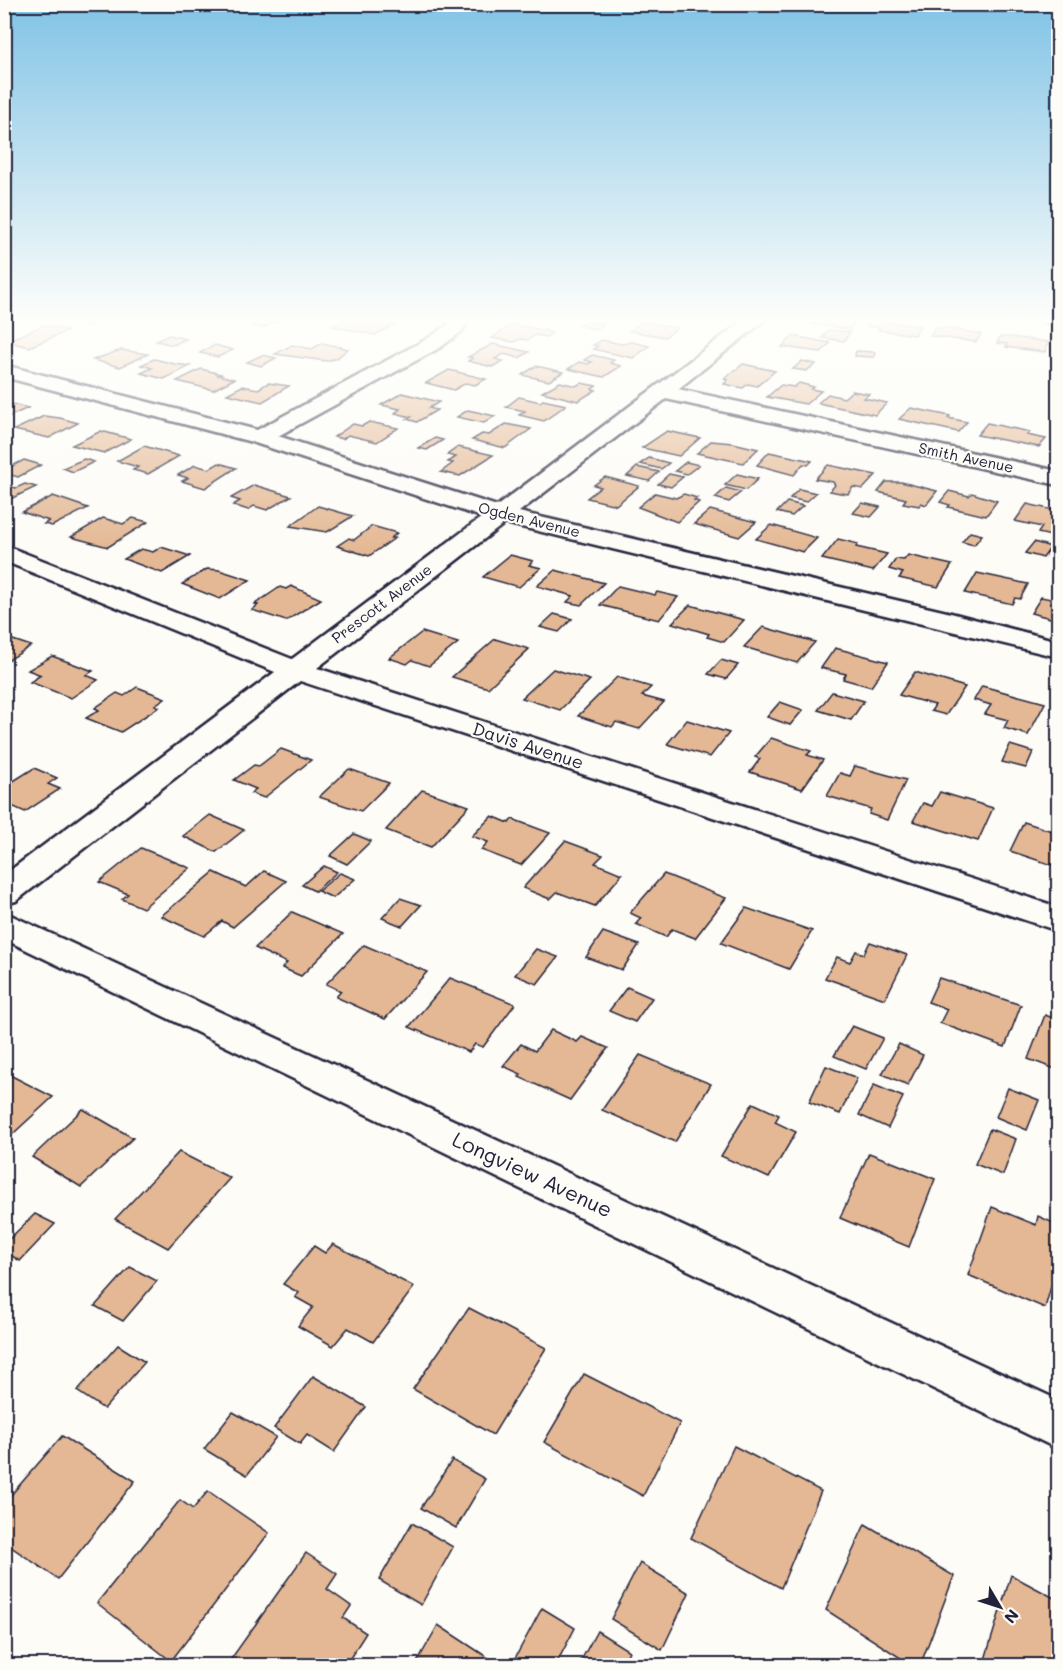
<svg xmlns="http://www.w3.org/2000/svg" width="1063" height="1670" font-family="Mali,sans-serif">
	<style>
		.building { fill: #e4b894; stroke: #22223b; stroke-width: 1.5 }
		.lines { fill: none; stroke-linecap: round; stroke-linejoin: round }
		.street-casing { stroke: #22223b; stroke-width: 5 }
		.street { fill: #fdfcf7; fill-rule: evenodd }
		.labels { text-anchor: middle; stroke-width: 4.5; stroke-linejoin: round; paint-order: stroke }
		.far-street-label { font-size: 15px; fill: #22223b; stroke: #fdfcf7 }
		.street-label { font-size: 18px; fill: #22223b; stroke: #fdfcf7 }
		.near-street-label { font-size: 21px; fill: #22223b; stroke: #fdfcf7 }
	</style>
	<rect width="100%" height="100%" fill="#fdfcf7"/>
	<filter id="ink" filterUnits="userSpaceOnUse"><feTurbulence type="fractalNoise" baseFrequency=".0167" numOctaves="2"/><feDisplacementMap in="SourceGraphic" scale="12" xChannelSelector="R" yChannelSelector="G"/><feConvolveMatrix kernelMatrix="1 2 1 2 8 2 1 2 1" color-interpolation-filters="sRGB"/></filter>
	<g filter="url(#ink)">
		<g class="building">
			<polygon points="83,317 92,317 103,320 87,326 72,322"/>
			<polygon points="246,317 286,317 263,328 252,325 262,321"/>
			<polygon points="349,317 379,317 399,322 375,335 332,326"/>
			<polygon points="817,317 858,317 850,329 812,324"/>
			<polygon points="871,320 883,321 920,326 915,335 878,330 880,327 867,326"/>
			<polygon points="586,321 604,324 596,329 579,325"/>
			<polygon points="643,322 678,328 665,337 630,331"/>
			<polygon points="512,324 543,330 552,333 546,337 535,335 528,340 520,339 514,342 492,338"/>
			<polygon points="45,325 68,331 29,347 6,341"/>
			<polygon points="935,328 945,328 981,334 976,342 930,336"/>
			<polygon points="828,330 850,332 844,341 822,338"/>
			<polygon points="169,335 186,339 173,345 156,341"/>
			<polygon points="793,336 830,343 821,352 782,347"/>
			<polygon points="1000,337 1011,337 1048,342 1045,352 1006,347 1007,344 997,343"/>
			<polygon points="602,340 621,344 632,342 649,346 633,358 593,349 598,346 593,345"/>
			<polygon points="322,343 348,349 337,358 327,361 275,354 292,345 312,349"/>
			<polygon points="493,344 529,352 519,358 504,354 495,359 503,361 492,367 468,361 473,358 468,357"/>
			<polygon points="215,345 233,350 218,357 200,353"/>
			<polygon points="121,350 148,354 120,367 93,360"/>
			<polygon points="856,351 875,352 874,357 855,356"/>
			<polygon points="262,355 276,358 261,366 247,362"/>
			<polygon points="592,355 614,360 610,363 621,366 604,377 568,369 579,362 588,364 592,362 584,360"/>
			<polygon points="154,359 175,364 190,366 164,379 141,373 152,368 141,365"/>
			<polygon points="802,361 816,364 806,371 793,369"/>
			<polygon points="743,364 775,371 757,386 748,384 743,388 724,384 728,380 724,379"/>
			<polygon points="536,366 563,372 549,381 522,375"/>
			<polygon points="201,369 221,374 218,375 234,379 213,390 177,381"/>
			<polygon points="449,370 486,379 475,385 466,383 454,390 426,383"/>
			<polygon points="560,382 576,386 581,383 596,386 592,389 596,390 578,401 542,392"/>
			<polygon points="268,383 289,386 262,402 227,394 242,386 258,389"/>
			<polygon points="799,383 814,387 811,389 821,391 806,404 767,397 781,385 794,387"/>
			<polygon points="852,391 869,394 864,398 887,403 875,415 818,403 828,394 844,398"/>
			<polygon points="402,393 439,402 429,408 437,410 417,422 407,419 411,417 395,413 400,409 381,405"/>
			<polygon points="519,397 540,402 543,400 566,405 544,421 519,415 525,411 506,407"/>
			<polygon points="4,402 28,408 4,419"/>
			<polygon points="911,408 950,416 948,418 967,422 958,432 899,419"/>
			<polygon points="468,410 495,416 484,423 457,417"/>
			<polygon points="44,416 60,418 78,423 49,438 14,430"/>
			<polygon points="369,422 398,428 377,442 348,435 343,439 334,437 353,424 362,426"/>
			<polygon points="987,423 1030,432 1027,435 1046,439 1039,447 977,435"/>
			<polygon points="506,424 531,429 505,448 472,440 482,434 489,435"/>
			<polygon points="101,431 131,439 104,453 72,445"/>
			<polygon points="667,431 700,438 679,456 642,448"/>
			<polygon points="435,438 443,440 427,450 418,448"/>
			<polygon points="711,441 733,443 758,449 743,463 697,453"/>
			<polygon points="144,446 179,456 148,474 133,470 138,467 117,461"/>
			<polygon points="458,447 493,455 460,476 441,472 453,463 448,462 456,457 447,455"/>
			<polygon points="769,452 812,461 808,465 803,464 794,475 757,465"/>
			<polygon points="649,458 669,463 661,469 640,464"/>
			<polygon points="84,459 94,462 73,472 63,468"/>
			<polygon points="24,460 41,465 18,477 4,473 4,470"/>
			<polygon points="686,462 699,465 687,474 675,471"/>
			<polygon points="219,463 236,468 205,488 182,481 188,478 178,475 195,465 209,469"/>
			<polygon points="828,465 876,475 863,489 853,487 848,494 840,493 830,491 835,485 833,482 815,479"/>
			<polygon points="637,467 659,472 649,481 627,476"/>
			<polygon points="669,474 683,477 671,487 658,484"/>
			<polygon points="737,474 758,479 746,490 725,485"/>
			<polygon points="605,477 639,486 616,505 587,498 601,487 594,485"/>
			<polygon points="886,482 901,482 937,491 926,505 921,503 919,506 903,503 906,499 878,492"/>
			<polygon points="25,484 36,487 4,502 4,485 16,488"/>
			<polygon points="254,485 291,496 267,510 254,506 248,510 233,505 240,501 231,498"/>
			<polygon points="726,488 741,492 729,502 715,498"/>
			<polygon points="799,489 816,493 806,502 790,498"/>
			<polygon points="949,491 969,496 972,493 997,501 986,516 948,507 950,505 940,502"/>
			<polygon points="655,493 676,498 684,494 697,498 694,500 699,502 677,522 638,507"/>
			<polygon points="53,496 88,508 52,526 44,524 49,521 22,512"/>
			<polygon points="787,502 803,506 792,516 777,512"/>
			<polygon points="862,503 880,507 871,517 853,513"/>
			<polygon points="1027,504 1058,511 1058,525 1051,536 1038,533 1042,527 1015,521"/>
			<polygon points="318,506 353,516 327,532 290,526"/>
			<polygon points="710,510 756,522 739,537 694,524"/>
			<polygon points="103,518 123,524 133,518 148,522 108,547 71,537"/>
			<polygon points="771,525 817,538 803,552 756,539"/>
			<polygon points="372,526 397,533 391,538 395,538 369,556 337,546 349,538 354,540"/>
			<polygon points="970,532 982,535 974,545 962,542"/>
			<polygon points="838,539 858,544 856,547 887,554 873,571 822,559"/>
			<polygon points="1034,542 1051,547 1043,558 1025,553"/>
			<polygon points="161,547 190,556 162,573 124,559 141,549 153,552"/>
			<polygon points="510,555 533,561 529,565 541,568 519,587 483,577"/>
			<polygon points="908,555 952,565 938,587 899,578 903,573 889,569 896,559 904,560"/>
			<polygon points="207,569 219,570 250,580 220,599 182,584"/>
			<polygon points="555,570 604,583 581,605 567,602 573,596 537,586"/>
			<polygon points="977,573 1028,584 1020,599 1015,598 1012,604 965,593"/>
			<polygon points="291,586 321,599 286,621 252,610 258,605 255,604 280,587 286,589"/>
			<polygon points="618,586 655,595 657,592 678,597 659,620 600,605"/>
			<polygon points="1058,596 1058,620 1031,613 1041,597 1056,600"/>
			<polygon points="690,605 744,620 724,642 707,637 709,634 672,623"/>
			<polygon points="554,614 572,619 559,632 540,627"/>
			<polygon points="763,627 815,642 797,663 744,647"/>
			<polygon points="422,632 458,643 429,666 412,660 407,664 389,658"/>
			<polygon points="4,637 31,646 4,663"/>
			<polygon points="495,639 529,649 488,688 452,677"/>
			<polygon points="835,648 888,662 871,687 843,679 846,674 821,668"/>
			<polygon points="52,656 93,671 86,675 98,680 71,698 30,682 41,675 28,670"/>
			<polygon points="721,660 738,665 726,679 708,674"/>
			<polygon points="553,669 590,680 560,710 522,698"/>
			<polygon points="915,672 965,687 946,715 931,711 935,705 899,695"/>
			<polygon points="617,677 651,687 642,696 664,702 639,729 616,722 612,727 578,716"/>
			<polygon points="982,686 1045,703 1028,735 1004,728 1008,720 985,714 991,705 974,700"/>
			<polygon points="137,687 165,698 155,705 159,707 121,732 86,718 99,710 95,708 117,693 124,696"/>
			<polygon points="832,692 864,701 851,720 818,710"/>
			<polygon points="780,702 803,710 790,725 767,717"/>
			<polygon points="687,720 729,733 710,757 667,744"/>
			<polygon points="771,738 811,751 807,755 823,760 802,789 750,772 760,759 755,757"/>
			<polygon points="1010,745 1033,752 1026,768 1002,762"/>
			<polygon points="281,749 311,760 264,798 251,793 256,789 234,780 254,765 259,766"/>
			<polygon points="855,766 906,780 887,820 869,814 871,809 827,796 840,773 850,776"/>
			<polygon points="34,768 57,778 48,784 60,789 25,812 12,806 4,811 4,787"/>
			<polygon points="349,769 389,783 361,811 319,797"/>
			<polygon points="422,790 469,806 431,847 386,830"/>
			<polygon points="940,792 993,808 978,841 913,821 923,803 932,806"/>
			<polygon points="210,815 244,830 216,852 183,836"/>
			<polygon points="492,816 509,823 512,819 550,833 521,865 481,850 488,842 472,836"/>
			<polygon points="1024,822 1058,833 1058,867 1010,851"/>
			<polygon points="354,834 371,841 347,864 330,856"/>
			<polygon points="565,841 603,855 595,863 622,874 595,906 557,892 550,899 523,888"/>
			<polygon points="141,848 190,868 143,908 122,899 128,894 99,882"/>
			<polygon points="324,866 337,872 315,891 302,885"/>
			<polygon points="264,871 286,881 233,927 222,921 204,936 161,916 214,872 246,887"/>
			<polygon points="340,873 355,879 333,898 318,891"/>
			<polygon points="664,874 726,898 695,938 672,929 666,937 636,924 641,918 630,913"/>
			<polygon points="400,898 421,905 402,926 382,918"/>
			<polygon points="746,908 812,931 789,969 721,943"/>
			<polygon points="292,912 343,934 301,976 282,968 287,963 255,948"/>
			<polygon points="603,932 639,945 622,970 586,957"/>
			<polygon points="870,942 907,955 885,999 825,978 837,957 850,962 856,951 864,954"/>
			<polygon points="364,945 427,972 385,1019 336,997 341,991 326,984"/>
			<polygon points="536,949 558,957 537,984 515,975"/>
			<polygon points="450,978 515,1004 483,1047 475,1044 469,1052 409,1027"/>
			<polygon points="939,978 1021,1005 1005,1047 940,1023 947,1009 928,1002"/>
			<polygon points="627,987 652,998 635,1022 609,1011"/>
			<polygon points="1045,1015 1058,1020 1058,1070 1028,1059"/>
			<polygon points="852,1026 883,1038 866,1069 834,1056"/>
			<polygon points="551,1030 577,1042 582,1037 608,1048 570,1100 519,1077 521,1074 503,1066 521,1044 535,1051"/>
			<polygon points="899,1044 923,1055 908,1085 882,1074"/>
			<polygon points="640,1055 711,1084 675,1142 602,1110"/>
			<polygon points="826,1066 857,1078 840,1114 809,1102"/>
			<polygon points="4,1072 53,1097 4,1142"/>
			<polygon points="874,1085 903,1097 888,1128 859,1115"/>
			<polygon points="1008,1088 1039,1100 1027,1130 996,1117"/>
			<polygon points="753,1103 779,1115 775,1122 796,1132 769,1178 721,1156"/>
			<polygon points="83,1109 133,1138 81,1187 32,1157"/>
			<polygon points="990,1129 1016,1139 1003,1175 975,1164"/>
			<polygon points="179,1152 230,1178 168,1248 115,1219"/>
			<polygon points="869,1153 935,1179 909,1247 840,1218"/>
			<polygon points="992,1207 1036,1225 1038,1216 1058,1225 1058,1262 1045,1308 968,1275"/>
			<polygon points="35,1214 55,1224 20,1261 4,1251 4,1244"/>
			<polygon points="333,1244 414,1287 373,1342 348,1328 333,1346 298,1326 313,1307 295,1297 299,1293 283,1284 314,1246 325,1253"/>
			<polygon points="130,1267 157,1281 123,1321 95,1306"/>
			<polygon points="469,1308 546,1348 493,1435 413,1389"/>
			<polygon points="118,1345 145,1362 104,1409 77,1391"/>
			<polygon points="584,1374 680,1423 643,1496 544,1442"/>
			<polygon points="313,1376 366,1407 334,1452 307,1435 300,1444 274,1428"/>
			<polygon points="233,1412 276,1437 247,1475 204,1449"/>
			<polygon points="62,1436 135,1481 58,1579 4,1542 4,1503"/>
			<polygon points="734,1446 821,1491 781,1588 691,1538"/>
			<polygon points="452,1460 485,1479 456,1528 421,1508"/>
			<polygon points="208,1491 269,1533 171,1661 97,1603 180,1500 193,1509"/>
			<polygon points="412,1523 453,1547 421,1605 379,1580"/>
			<polygon points="865,1524 954,1576 920,1666 913,1666 826,1610"/>
			<polygon points="306,1553 337,1574 327,1589 351,1606 343,1618 366,1633 345,1666 226,1666"/>
			<polygon points="640,1563 689,1593 662,1650 611,1619"/>
			<polygon points="1011,1575 1058,1600 1058,1666 983,1666"/>
			<polygon points="542,1608 575,1628 555,1666 522,1666 514,1660"/>
			<polygon points="438,1625 490,1659 486,1666 415,1666"/>
			<polygon points="597,1631 629,1651 622,1666 578,1666"/>
		</g>
		<g class="lines">
			<g class="street-casing">
				<g id="street">
					<polygon points="449,317 467,317 468,322 461,332 441,347 278,436 497,506 748,317 769,317 678,389 1058,471 1058,485 666,399 519,512 947,612 1058,641 1058,657 505,523 317,668 1058,907 1058,931 300,681 16,901 4,904 4,875 275,672 4,561 4,545 292,659 482,517 252,442 4,377 4,365 257,430 427,339 449,324"/>
					<polygon points="1030,317 1058,317 1058,325 1033,321"/>
					<polygon points="4,912 1058,1400 1058,1449 4,939"/>
				</g>
			</g>
			<use href="#street" class="street"/>
		</g>
	</g>
	<linearGradient id="sky" x2="0" y2="1"><stop stop-color="#81c3e6"/><stop offset="0.58" stop-color="#fefefb"/><stop offset="1" stop-color="#fefefb" stop-opacity="0"/></linearGradient>
	<rect width="1063" height="551" fill="url(#sky)"/>
	<g class="labels">
		<g class="far-street-label">
			<text transform="translate(966 458) rotate(12)" y="5">Smith Avenue</text>
			<text transform="translate(529 520) rotate(14)" y="5">Ogden Avenue</text>
			<text transform="translate(382 604) rotate(-37)" y="5">Prescott Avenue</text>
		</g>
		<g class="street-label">
			<text transform="translate(528 746) rotate(18)" y="6">Davis Avenue</text>
		</g>
		<g class="near-street-label">
			<text transform="translate(532 1175) rotate(25)" y="7">Longview Avenue</text>
		</g>
	</g>
	<rect width="1063" height="1670" fill="none" stroke="#fdfcf7" stroke-width="24"/>
	<rect x="12" y="12" width="1039" height="1646" fill="none" stroke="#22223b" stroke-width="2" filter="url(#ink)"/>
	<g transform="translate(1000 1607) rotate(129)" stroke="#fdfcf7" stroke-width="4.5" paint-order="stroke">
	<path d="M0-4.5L10 22L0 15L-10 22Z" fill="#22223b"/>
	<text y="-9" font-size="16" font-weight="bold" text-anchor="middle" fill="#22223b">N</text>
	</g>
</svg>
